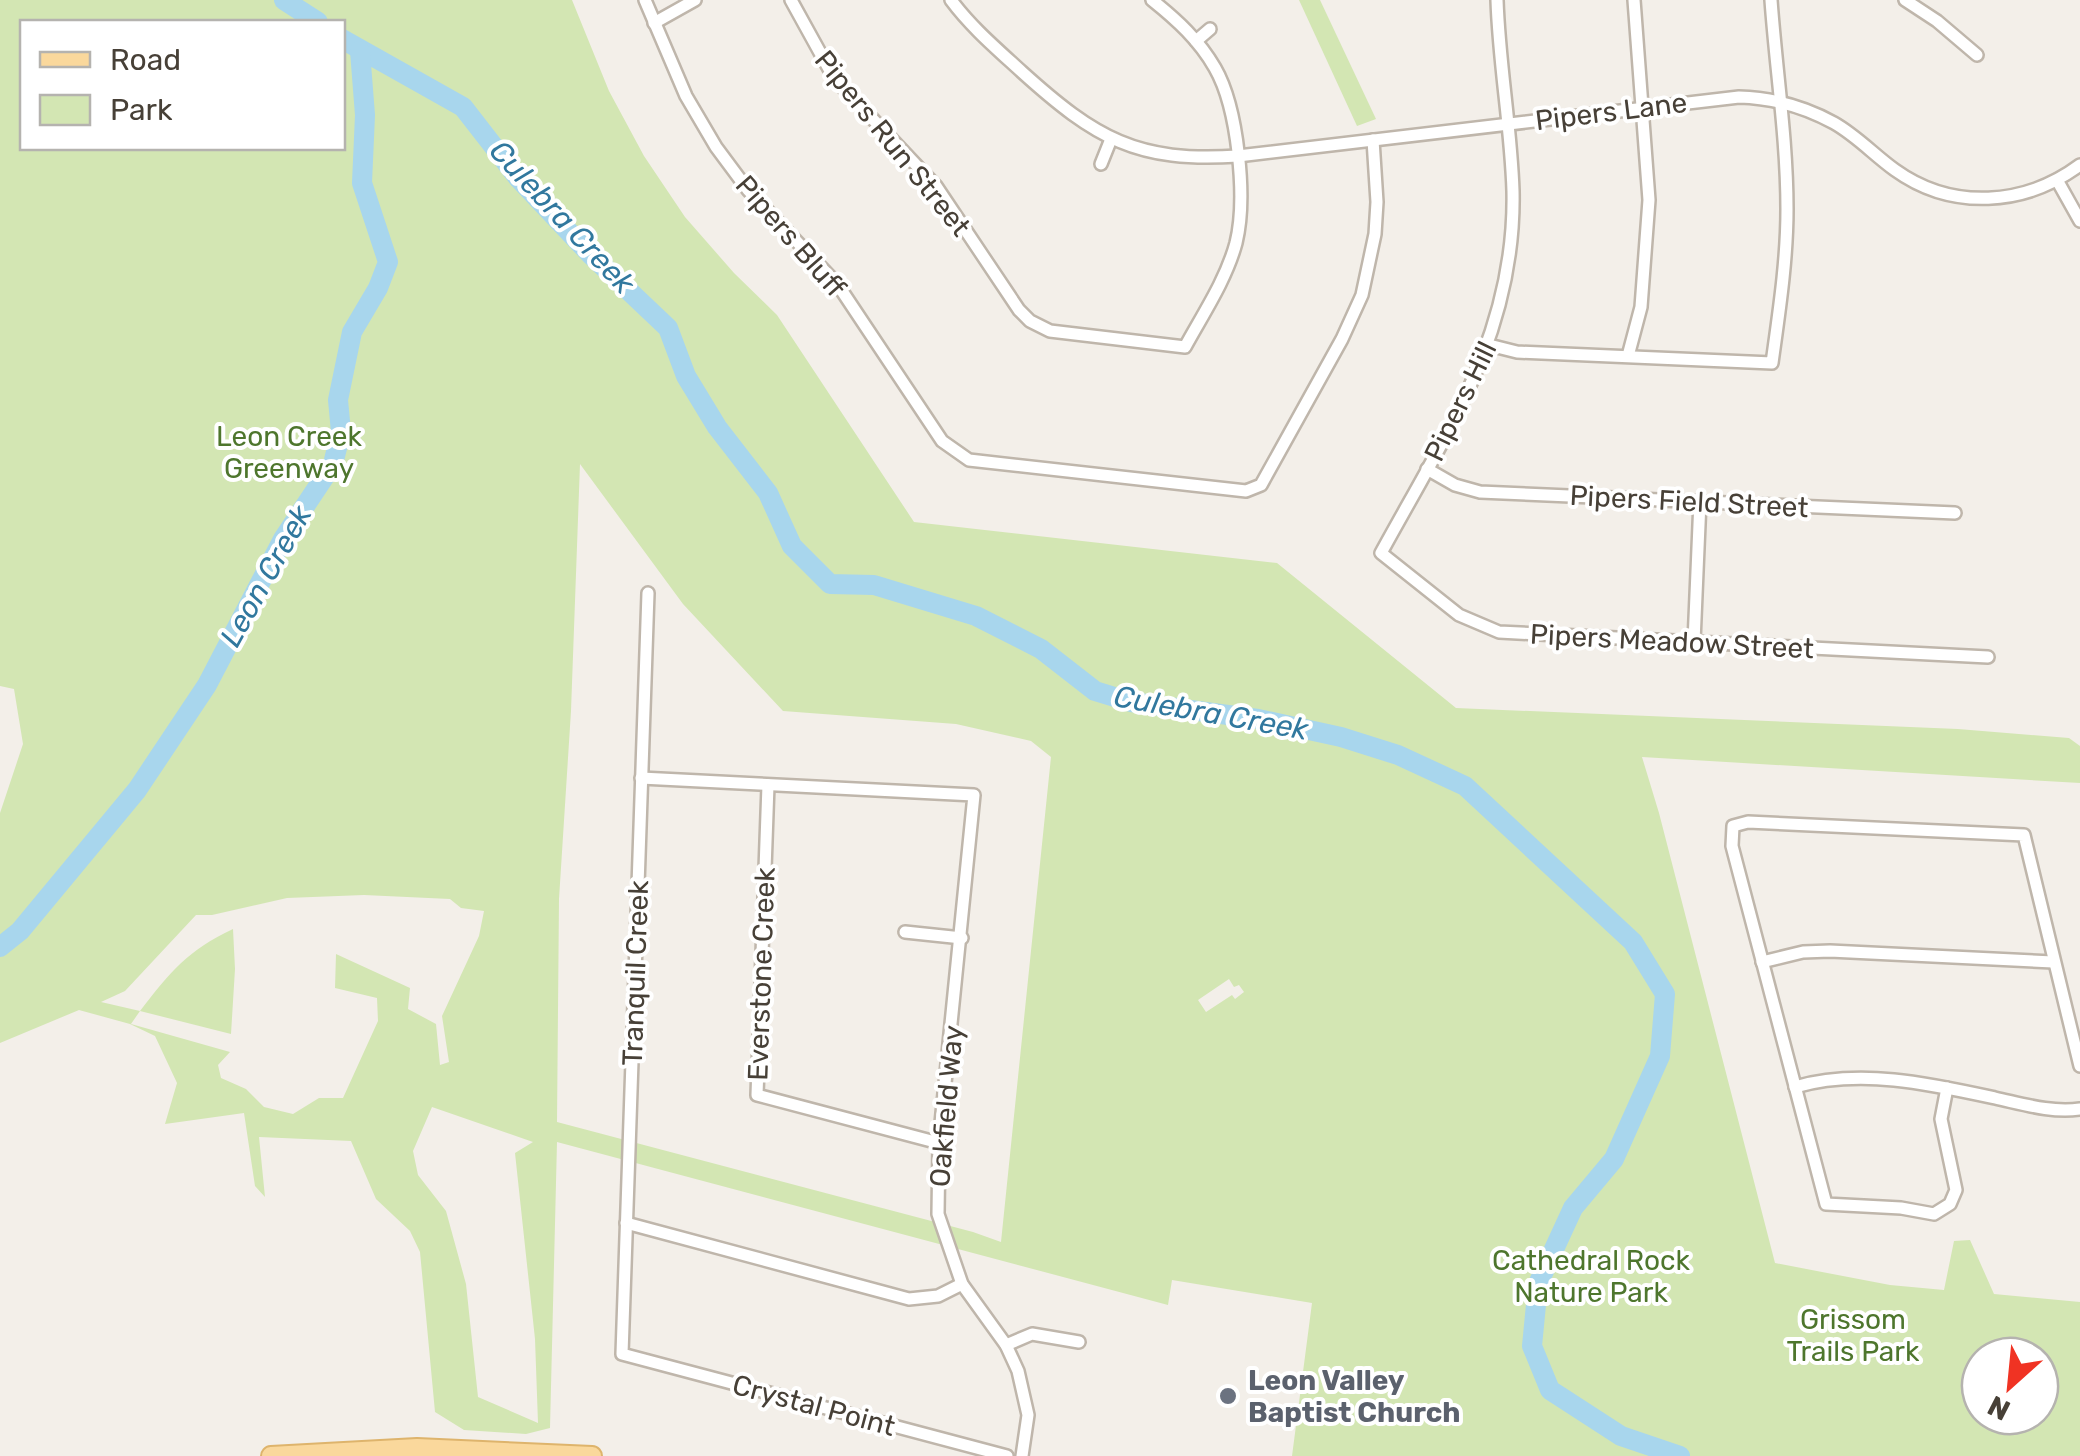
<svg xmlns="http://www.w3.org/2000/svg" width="2080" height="1456" font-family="Rubik,sans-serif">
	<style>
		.green { fill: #d3e6b3; fill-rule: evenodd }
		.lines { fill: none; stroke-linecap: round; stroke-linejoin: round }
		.river { stroke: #a8d6ed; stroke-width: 20 }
		.minor-casing { stroke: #bfb6ab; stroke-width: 16 }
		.primary-casing { stroke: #deb46c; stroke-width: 22 }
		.minor { stroke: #fff; stroke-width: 11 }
		.primary { stroke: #fad89c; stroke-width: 18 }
		.worship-dot { fill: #6b7280; stroke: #fff; stroke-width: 4 }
		.labels { text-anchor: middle; stroke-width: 8; stroke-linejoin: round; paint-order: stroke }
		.street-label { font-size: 28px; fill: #474037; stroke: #fff }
		.park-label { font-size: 28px; fill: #4e762d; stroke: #fff }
		.worship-label { font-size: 28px; font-weight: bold; fill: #5b616d; stroke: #fff; text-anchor: start }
		.water-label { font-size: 30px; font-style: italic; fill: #31789e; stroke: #fff }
	</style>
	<rect width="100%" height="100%" fill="#f3efe9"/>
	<g class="green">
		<path d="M0 0H572L609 91 644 156 685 217 734 273 777 315 914 522 1277 563 1456 708 1958 729 2069 738 2080 746V783L1642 757 1659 813 1775 1263 1890 1285 1944 1290 1954 1241 1970 1240 1994 1294 2080 1302V1456H1292L1312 1303 1172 1280 1168 1305 557 1142 550 1428 526 1434 464 1430 435 1412 420 1252 410 1231 376 1199 351 1141 259 1137 265 1197 255 1186 244 1113 165 1124 177 1083 155 1036 130 1024 79 1010 0 1043V813L23 744 14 689 0 686ZM22 22H342V148H22ZM580 464 683 604 783 711 956 724 1031 741 1051 757 1001 1242 973 1232 557 1122 559 899 571 711ZM364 895 450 899 461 908 484 911 479 936 442 1016 449 1062 440 1065 436 1024 408 1009 410 988 336 954 335 988 377 998 378 1021 343 1098H319L293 1114 264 1107 246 1089 221 1078 218 1065 230 1052 131 1024 140 1011 231 1034 235 969 233 929C188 950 170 972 140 1011L101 1002 125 991 196 915H212L287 898ZM1229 979 1234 987 1239 985 1244 992 1235 999 1232 995 1206 1012 1198 1000ZM432 1107 533 1142 515 1153 535 1339 538 1423 478 1397 466 1284 446 1211 418 1175 413 1151ZM1980 1356H2040V1416H1980Z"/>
		<polygon points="1299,0 1320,0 1376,119 1357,126"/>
	</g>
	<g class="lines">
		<g class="river">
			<polyline points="284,0 318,22"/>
			<polyline points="342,39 463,107 519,179 590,254 668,328 686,376 717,427 768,493 792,546 830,584 874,585 976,616 1041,649 1095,691 1131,702 1258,719 1341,737 1398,755 1465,786 1633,942 1665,994 1660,1056 1614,1159 1573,1208 1538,1284 1532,1346 1550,1390 1621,1436 1680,1456"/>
			<polyline points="0,947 20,931 137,790 207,685 283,539 333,464 341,432 338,400 352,332 378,288 388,262 362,183 365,115 360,51"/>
		</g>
		<g class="minor-casing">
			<g id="minor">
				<polyline points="645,0 686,96 716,147 748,190 838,285 942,441 969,460 1246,491 1261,485 1342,339 1362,295 1375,234 1377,202 1373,140"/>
				<path d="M791 0 834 78 936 186 1019 310 1030 321 1050 331 1185 347C1203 314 1226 280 1236 243 1247 198 1238 108 1215 68 1199 40 1177 20 1152 0"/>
				<path d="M951 0C971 27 997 49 1022 72 1095 138 1137 163 1238 156L1739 97C1773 98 1805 107 1834 123 1857 136 1874 155 1895 170 1952 211 2025 206 2080 165"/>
				<path d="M1497 0C1499 64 1511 127 1513 191 1516 332 1446 434 1381 553L1459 615 1499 632 1988 657"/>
				<polyline points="1905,0 1937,21 1977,55"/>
				<polyline points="654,23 695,0"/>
				<polyline points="1196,41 1210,29"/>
				<polyline points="1101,164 1111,139"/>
				<polyline points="2057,180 2080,221"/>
				<path d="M1489 345 1517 352 1772 363C1779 312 1787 261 1787 209 1787 139 1776 70 1771 0"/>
				<polyline points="1628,356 1641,307 1649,200 1634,0"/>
				<polyline points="1427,469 1455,485 1480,492 1955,513"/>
				<polyline points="648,593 622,1354 1007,1456"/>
				<polyline points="1694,642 1700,501"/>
				<polyline points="641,778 974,795 939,1143 938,1214 962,1284 1006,1345 1018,1371 1028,1415 1022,1456"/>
				<polyline points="768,785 757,1095 939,1143"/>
				<polyline points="905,932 962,938"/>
				<polyline points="1762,962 1803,952 1830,951 2053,962"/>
				<path d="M1795 1087C1860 1068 1931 1084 1995 1098 2023 1104 2051 1113 2080 1109"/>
				<polyline points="1947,1088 1941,1119 1956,1190 1950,1204 1934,1214 1901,1208 1826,1204 1732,846 1733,826 1748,822 2024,835 2080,1066"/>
				<polyline points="626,1223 909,1299 938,1296 962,1284"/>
				<polyline points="1006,1345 1032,1334 1079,1342"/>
			</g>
		</g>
		<g class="primary-casing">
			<polyline id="primary" points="271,1456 417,1448 592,1456"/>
		</g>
		<use href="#minor" class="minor"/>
		<use href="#primary" class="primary"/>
	</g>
	<circle class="worship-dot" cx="1228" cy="1396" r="10"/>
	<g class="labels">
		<g class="street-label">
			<text transform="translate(1611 111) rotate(-7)" y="10">Pipers Lane</text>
			<text transform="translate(893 143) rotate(51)" y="10">Pipers Run Street</text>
			<text transform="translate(791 236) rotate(49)" y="10">Pipers Bluff</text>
			<text transform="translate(1460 401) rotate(-64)" y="10">Pipers Hill</text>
			<text transform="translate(1689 501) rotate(3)" y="10">Pipers Field Street</text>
			<text transform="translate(1672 641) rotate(3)" y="10">Pipers Meadow Street</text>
			<text transform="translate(635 973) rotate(-88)" y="10">Tranquil Creek</text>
			<text transform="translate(761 974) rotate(-88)" y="10">Everstone Creek</text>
			<text transform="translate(946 1106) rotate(-85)" y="10">Oakfield Way</text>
			<text transform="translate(814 1405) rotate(15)" y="10">Crystal Point</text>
		</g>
		<g class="park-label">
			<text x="289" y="446">Leon Creek<tspan x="289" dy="32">Greenway</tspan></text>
			<text x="1591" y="1270">Cathedral Rock<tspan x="1591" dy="32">Nature Park</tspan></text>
			<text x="1853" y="1329">Grissom<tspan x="1853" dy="32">Trails Park</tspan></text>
		</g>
		<g class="worship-label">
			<text x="1248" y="1390">Leon Valley<tspan x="1248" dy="32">Baptist Church</tspan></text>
		</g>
		<g class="water-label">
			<text transform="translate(562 217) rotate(47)" y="10">Culebra Creek</text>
			<text transform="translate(266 576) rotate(-61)" y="10">Leon Creek</text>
			<text transform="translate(1211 713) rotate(10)" y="10">Culebra Creek</text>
		</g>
	</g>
	<rect x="20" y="20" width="325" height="130" fill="#ffffff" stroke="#b5b3af" stroke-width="2.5"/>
	<rect x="40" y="52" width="50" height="15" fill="#fad89c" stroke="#b5b3af" stroke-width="2.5"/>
	<text x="110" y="70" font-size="30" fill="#474037">Road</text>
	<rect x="40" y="95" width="50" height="30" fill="#d3e6b3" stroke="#b5b3af" stroke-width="2.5"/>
	<text x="110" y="120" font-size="30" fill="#474037">Park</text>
	<g transform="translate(2010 1386) rotate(207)"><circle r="48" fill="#ffffff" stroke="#b5b3af" stroke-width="2.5"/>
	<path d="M0-8L18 38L0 25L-18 38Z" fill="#f03323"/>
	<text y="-15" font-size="28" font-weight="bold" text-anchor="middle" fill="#474037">N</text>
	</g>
</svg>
